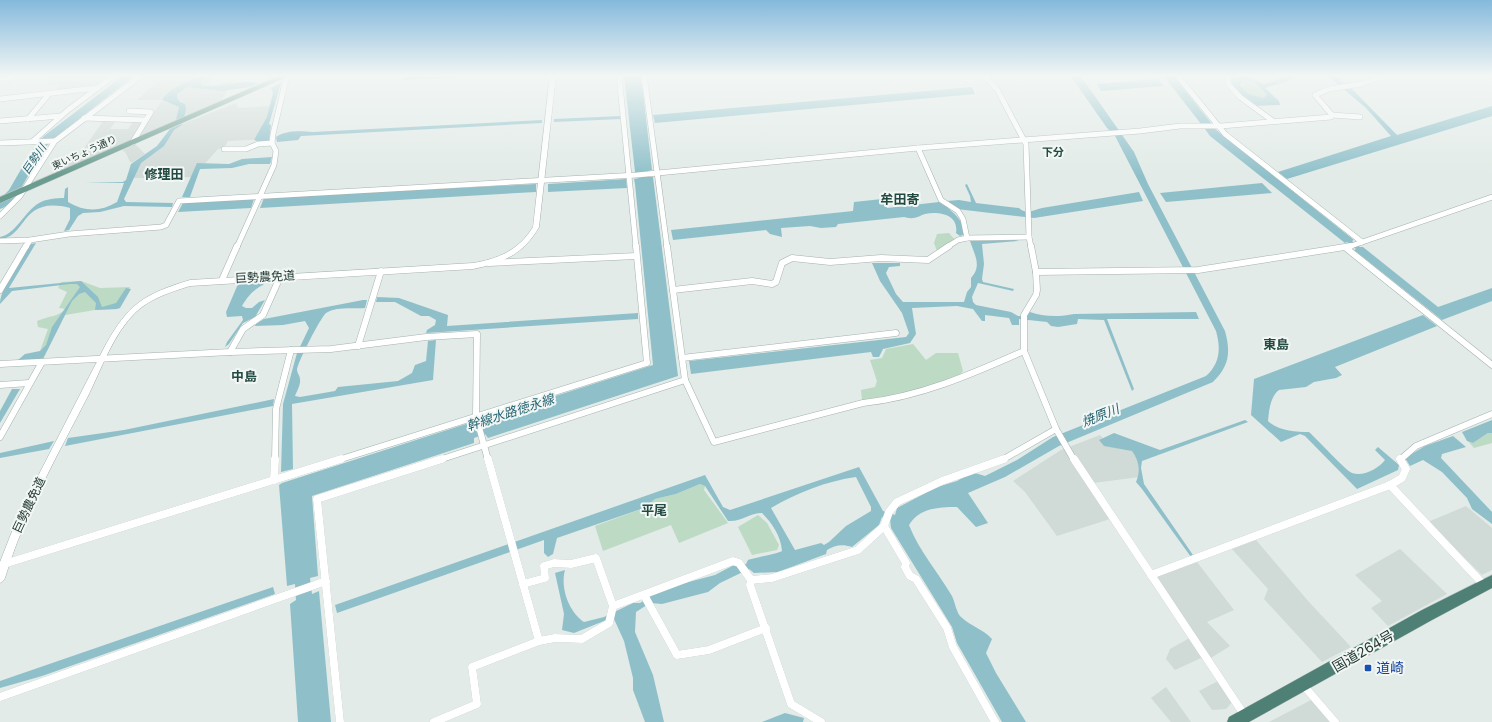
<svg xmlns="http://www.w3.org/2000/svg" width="1492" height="722" font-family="Inter,'Noto Sans JP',sans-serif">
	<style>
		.built { fill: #d0dad6 }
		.green { fill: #bddac5 }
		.water { fill: #8fc0ca; fill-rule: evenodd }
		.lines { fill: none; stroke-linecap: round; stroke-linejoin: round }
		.river { fill: #8fc0ca; fill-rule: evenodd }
		.minor-far2-casing { stroke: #a5b2ae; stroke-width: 6 }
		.minor-far1-casing { stroke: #a5b2ae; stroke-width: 7 }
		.minor-casing { stroke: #a5b2ae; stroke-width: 8 }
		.tertiary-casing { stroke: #a5b2ae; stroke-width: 1 }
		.primary-casing { stroke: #c2c8c6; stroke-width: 1 }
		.trunk-casing { stroke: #c2c8c6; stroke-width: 1 }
		.minor-far2 { stroke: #fff; stroke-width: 5 }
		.minor-far1 { stroke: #fff; stroke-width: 6 }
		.minor { stroke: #fff; stroke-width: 8 }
		.tertiary { fill: #fff; fill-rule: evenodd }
		.primary { fill: #6b9c90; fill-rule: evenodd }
		.trunk { fill: #4e8075; fill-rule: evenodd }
		.transit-dot { fill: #1a4fb4; stroke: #f2f7f5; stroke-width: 1.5 }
		.labels { text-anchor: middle; stroke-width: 4; stroke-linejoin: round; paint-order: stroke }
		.far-street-label { font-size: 10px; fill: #243a34; stroke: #f2f7f5 }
		.far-neighbourhood-label { font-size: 11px; font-weight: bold; fill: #224a41; stroke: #f2f7f5 }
		.far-water-label { font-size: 11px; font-style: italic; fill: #246270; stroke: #f2f7f5 }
		.street-label { font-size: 12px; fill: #243a34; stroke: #f2f7f5 }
		.neighbourhood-label { font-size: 13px; font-weight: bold; fill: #224a41; stroke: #f2f7f5 }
		.water-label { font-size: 13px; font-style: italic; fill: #246270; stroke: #f2f7f5 }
		.near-street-label { font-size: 14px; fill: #243a34; stroke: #f2f7f5 }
		.near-transit-label { font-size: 14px; fill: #164399; stroke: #f2f7f5; text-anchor: start }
	</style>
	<rect width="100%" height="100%" fill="#e2ebe7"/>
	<g class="built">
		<polygon points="65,75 113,75 97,87 56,92 59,85 47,86 52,76"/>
		<polygon points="143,75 207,75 194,82 228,89 221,101 137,138 162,100 137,100 156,82 138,78"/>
		<polygon points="236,103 238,108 271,106 264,139 228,141 224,148 218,149 193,177 133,178 141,161 164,144 172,128"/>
		<polygon points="103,121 115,122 110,129 128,129 134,121 144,121 132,140 56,173 54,166 76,160"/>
		<polygon points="135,144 145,154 133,162 130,162 126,153 122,150"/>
		<polygon points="1100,435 1108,444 1138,449 1140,477 1093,483 1110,519 1057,536 1025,492 1013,481 1061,450"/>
		<polygon points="1466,506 1492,528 1492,570 1482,575 1428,522"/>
		<polygon points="1256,540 1309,602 1351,647 1322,662 1264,599 1268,589 1232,549"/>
		<polygon points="1400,549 1447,594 1388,626 1371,608 1382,601 1355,575"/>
		<polygon points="1197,562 1234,610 1207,622 1230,646 1206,661 1201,658 1175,670 1166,659 1170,649 1195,635 1156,577"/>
		<polygon points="1218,681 1233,701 1226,709 1212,710 1199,691"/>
		<polygon points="1166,687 1191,722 1171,722 1151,698"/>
		<polygon points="1313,699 1332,722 1269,722"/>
	</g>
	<g class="green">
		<path d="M211 75H218H215L208 84C218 86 224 82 233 81V83L218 87 201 85V81Z"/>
		<path d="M1242 80C1255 81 1259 86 1267 95L1263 98 1249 94 1240 84Z"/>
		<polygon points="949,233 955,240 937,251 934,243 937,234"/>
		<path d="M81 281 100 288 130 287 117 309 95 310 65 315 47 351H40L48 329 38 327 37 321C48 316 58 317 66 309L59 308 67 292 58 288 61 282Z"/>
		<polygon points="913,344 926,360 936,353 958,353 963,371 958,377 883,401 862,400 861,390 875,387 877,381 870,360 882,358 886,349"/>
		<polygon points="1488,433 1492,433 1492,443 1474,448 1468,441 1473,443"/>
		<polygon points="700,484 705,486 704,490 728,523 679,543 671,525 603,551 595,526 644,508 655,499 676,494"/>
		<polygon points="758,515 767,523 779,545 777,550 752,555 738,527"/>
	</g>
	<g class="water">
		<path d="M201 75H211L201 81V85C221 90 238 78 258 83L250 87 222 91 187 87 177 94V98L180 102 185 104 186 110 184 117 176 120 179 107 163 100V98C173 86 188 82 201 75Z"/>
		<polygon points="404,75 496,75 403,80"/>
		<polygon points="624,75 641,75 652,170 648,171 649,177 653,177 678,376 488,438 485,434 474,438 474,443 312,496 318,576 310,578 312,594 319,591 331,722 298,722 290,604 296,600 295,584 287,586 279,485 282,483 469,423 472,428 484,424 483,419 653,365 635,184 634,179 639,178 638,172 635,172"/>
		<path d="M1070 75H1080L1134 152 1148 184 1225 331C1231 353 1229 366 1213 382L1059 446 1005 477 968 493 988 523 976 527 957 507C938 507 919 508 909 525 919 551 938 572 952 596 955 602 956 611 960 616 970 626 983 629 992 639L986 653 996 673 1026 722H1002L957 643 952 627 891 528 890 519 882 517 879 525 852 547C842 544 835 545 827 550L826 554 778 572 754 573 749 569 720 583 708 592 662 604 650 603 636 612 635 632 653 675 664 722H645L633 690V678L624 641 614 619 604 621 574 633 562 630 564 614 555 573 565 570C560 588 569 612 584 622L604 617 633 603H640L651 596 681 584 715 575 732 566 746 564 748 560C754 558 780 553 782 551 781 536 772 523 762 513 749 513 742 522 728 521L705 486 700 484 676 494 655 499 644 508 557 538 553 554 548 557 544 553V540L337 613 335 605 705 475 723 507 730 510 859 467 883 511 895 515 897 508 937 487 957 481 969 474 975 473 985 476 1017 460 1053 437 1206 376C1220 363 1221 349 1216 331L1114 134 1107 128ZM856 477 871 507V511L846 526 829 542 824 545 821 543 795 550 771 508C796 493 827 481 856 477Z"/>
		<polygon points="1163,75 1173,75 1211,123 1209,124 1212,129 1215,129 1354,240 1352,241 1360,247 1363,247 1438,307 1492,288 1492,301 1442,320 1354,250 1356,249 1347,242 1345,243 1210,136 1205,129 1207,128 1201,124"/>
		<path d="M1279 75H1298L1288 81 1265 88 1279 101 1280 105 1253 106 1233 86 1230 81C1243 68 1253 82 1265 84L1282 78ZM1242 80C1255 81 1259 86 1267 95L1263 98 1249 94 1240 85Z"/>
		<polygon points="1327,75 1334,75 1354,91 1397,135 1492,106 1492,116 1287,179 1278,172 1391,136 1366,108"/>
		<polygon points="1158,79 1163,86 1101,91 1097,84"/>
		<polygon points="281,83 269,124 271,125 269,141 261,142 254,140 267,117 273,93 271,88"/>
		<polygon points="972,87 975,94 655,123 653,115"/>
		<polygon points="620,116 621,119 554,122 554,119"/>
		<path d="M542 120V123L301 136 298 140 277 142 276 137C285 130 302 131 313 132Z"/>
		<path d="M182 124H183L174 130 164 146 141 163 124 199 126 202 173 203 172 207 124 206 100 212 83 213 78 216 69 230 64 231 70 219V208C20 195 27 238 0 239V237C15 235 26 210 39 203 45 199 57 198 64 198L65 189 68 187V202C85 212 100 212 117 202L124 183H85L123 182 126 180 131 164 157 146 170 129Z"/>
		<polygon points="272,157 270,164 249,164 232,168 200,169 190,197 182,197 197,163 229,164 242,159"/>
		<polygon points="626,179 627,188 548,192 548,184"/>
		<polygon points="1262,183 1272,193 1166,202 1160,193"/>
		<polygon points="536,184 536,192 260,208 264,198"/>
		<path d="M967 184 976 203 1019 208C1026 215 1034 210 1042 208L1139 192 1143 201 1034 218 948 208C957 216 963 221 965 234L960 236 956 233C959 215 940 211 925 214 921 215 917 218 913 218 910 219 906 217 904 217L838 224 836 227 821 228 810 226 781 228 782 237 770 234 766 230 673 240 671 230 853 211 854 202 882 199 887 208 939 202 945 206 951 204 947 201 959 200 971 202 970 196 965 185Z"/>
		<polygon points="254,199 251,208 178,212 183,203"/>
		<path d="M1015 240 1019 241 982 244 984 264 982 279 983 282 1014 289 1013 291 978 283 972 297 973 302 976 305 1011 312 1018 316H1027L1030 312C1043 317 1060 317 1074 314L1196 312 1199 319H1107L1134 389 1132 391 1104 320 1078 319 1077 324 1058 327 1051 326 1047 322 1019 319V325H1012L1009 318 985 315V321H982L973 309 957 306 912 308 916 334 910 343 883 349 879 357H873L871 352 691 374 689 361 906 337 909 333 902 313 880 281 872 263H900V266L889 267 886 273 896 294 903 302H964L967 292 971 287V278C982 266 975 256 970 241Z"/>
		<path d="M36 243 9 288 81 281 98 297 102 307 116 303 126 288 131 289 120 308 117 309 95 310 96 303 85 292 79 294 72 301 43 359 18 360 25 354 40 351 46 345 52 327 80 287 77 284H70L12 291 0 304C0 288 22 258 31 244Z"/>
		<path d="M264 283 263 285C253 290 248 296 242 306L246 308H252L259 302 265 300 255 317 243 323 229 344 225 347 227 342 243 320 242 316 227 317 226 312 238 284Z"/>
		<polygon points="377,297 399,298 448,315 447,326 638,313 638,319 426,333 427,330 435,325 436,320 429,316 421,316 395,302 376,302"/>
		<path d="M363 300H367L365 308C354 309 336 306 326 313 321 317 297 363 297 370 297 373 300 376 300 379 301 384 297 391 295 396L300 397 335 391 338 387 398 381 412 373 415 365 426 361 428 341 436 340 433 380 292 404 293 469 281 472 283 404 297 353 309 328 305 321 283 325 255 326 256 324 264 319Z"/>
		<path d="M1423 315 1437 326 1335 367 1342 375 1336 378 1314 382 1306 387 1279 390C1270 397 1269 411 1268 421 1278 431 1296 432 1309 432 1317 439 1345 470 1352 473 1364 477 1379 468 1385 460L1375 450 1378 447 1399 465 1398 470 1357 489 1305 436 1300 434 1281 442 1251 415 1254 379Z"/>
		<polygon points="12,389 20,389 0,423 0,411"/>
		<polygon points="274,399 273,406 65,446 68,438 124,430"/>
		<path d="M1245 420 1248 422 1142 461 1141 468 1144 484 1193 555 1191 557 1142 489 1136 482C1141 470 1139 461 1132 451L1104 446 1099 440 1114 433 1160 450Z"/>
		<polygon points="1492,420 1492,433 1488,433 1473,443 1467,441 1462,432"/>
		<polygon points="1453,436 1466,447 1442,454 1441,458 1492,512 1492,524 1472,509 1467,498 1442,472 1423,460 1410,466 1405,458 1425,446"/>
		<polygon points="54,441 49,449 0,458 0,453"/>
		<polygon points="273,587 275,594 42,676 0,688 0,681"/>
		<polygon points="785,713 804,718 803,722 762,722"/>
	</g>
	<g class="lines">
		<path class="river" d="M124 75H135L52 140C48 145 43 149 40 155 30 169 17 204 0 209V199L9 190 31 152 44 136Z"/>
		<g class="minor-far2-casing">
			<g id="minor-far2">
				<polyline points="619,75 636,247"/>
				<polyline points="644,75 667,247"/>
				<polyline points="984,75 998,91 1026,144 1029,237 1031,247"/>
				<polyline points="1177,75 1225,134 1362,242"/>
				<polyline points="1231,75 1227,78 1229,85 1240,97 1273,121"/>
				<polyline points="0,99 96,88"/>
				<polyline points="129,111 151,112 132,143"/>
				<polyline points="1332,115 1360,117"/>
				<polyline points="84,118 146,120"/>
				<polyline points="28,119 49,94"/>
				<polyline points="0,121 61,116"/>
				<polyline points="33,141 68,110 115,75"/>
				<polyline points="0,143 55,141"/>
				<polyline points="918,148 941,200 958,211 963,219 967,238 958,240 947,247"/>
				<polyline points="224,149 246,149 258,144 272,143"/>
				<polyline points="0,216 20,196 55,141 142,75"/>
				<polyline points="967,238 1029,237"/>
				<polyline points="0,241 30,240 69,234 161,227 166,225 179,201 637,175 918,148 1140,131 1180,126 1221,126 1331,117 1332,115 1315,95 1329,89 1361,84 1388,75"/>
				<polyline points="26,247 30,240"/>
				<polyline points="237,247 274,165 276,151 272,143 273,134 287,75"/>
				<polyline points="1348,247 1492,197"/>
			</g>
		</g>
		<g class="minor-far1-casing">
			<g id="minor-far1">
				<path d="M667 246 685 380 714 442 863 403C920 397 972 374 1024 351V315L1036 295 1037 290 1036 272 1031 246"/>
				<polyline points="1346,248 1492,365"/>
				<polyline points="489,263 636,256"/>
				<polyline points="1036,272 1198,270 1351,246"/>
				<polyline points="222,280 237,246"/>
				<polyline points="0,290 26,246"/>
				<polyline points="673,290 752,281 772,284 776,282 782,263 792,258 830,262 881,258 928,260 949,246"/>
				<polyline points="358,346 381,271"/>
				<polyline points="1024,351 1056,429 1074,460"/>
				<polyline points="230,352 243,329 263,315 280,277"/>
				<polyline points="682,358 896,333"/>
				<polyline points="0,364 230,352 331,349 426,337 477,334 476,416 488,460"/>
				<polyline points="0,385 29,383"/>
				<polyline points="0,437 42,362"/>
				<polyline points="275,460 276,409 291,350"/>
				<polyline points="338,460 647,363 636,246"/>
				<polyline points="439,460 685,380"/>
				<polyline points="1002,460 1056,429"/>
				<polyline points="1400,460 1416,446 1492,414"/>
			</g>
		</g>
		<g class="minor-casing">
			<g id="minor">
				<polyline points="488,459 539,641"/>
				<polyline points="1074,459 1245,716"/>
				<polyline points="274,480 275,459"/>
				<polyline points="1390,485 1484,585"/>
				<polyline points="884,526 906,563 905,567 910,576 916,579 947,628 953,647 995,722"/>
				<polyline points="4,564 341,459"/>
				<polyline points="1151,575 1390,485 1402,478 1406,469 1400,459"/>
				<polyline points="751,580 750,585 791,704 821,722"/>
				<polyline points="523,584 545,578 544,566 554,563 571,564 596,558 613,606"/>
				<polyline points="644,595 677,655 709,650 766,628"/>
				<polyline points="1304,686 1335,722"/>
				<polyline points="0,697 326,581"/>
				<polyline points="340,722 317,499 442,459"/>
				<polyline points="434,722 477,704 472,667 539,641 555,638 582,639 609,623 613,606 733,561 739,563 751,580 772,578 858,550 884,526 889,512 897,502 942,481 1004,459"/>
			</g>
		</g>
		<g class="tertiary-casing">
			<g id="tertiary">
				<polygon points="21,75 41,75 38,77 0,81 0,77"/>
				<path d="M550 75H556L539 227C524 254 503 263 473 269L190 286C171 292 151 298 136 312 113 334 102 368 88 396 57 456 24 514 5 578L3 581 0 583V562L20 511 105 346C128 304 144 294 190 280L473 263C498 259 519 250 533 227Z"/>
			</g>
		</g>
		<g class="primary-casing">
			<polygon id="primary" points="281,75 291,75 0,203 0,197"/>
		</g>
		<g class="trunk-casing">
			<polygon id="trunk" points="1492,575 1492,588 1432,620 1249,722 1227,722 1229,717 1422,610"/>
		</g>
		<use href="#minor-far2" class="minor-far2"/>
		<use href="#minor-far1" class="minor-far1"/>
		<use href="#minor" class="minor"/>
		<use href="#tertiary" class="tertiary"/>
		<use href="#primary" class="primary"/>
		<use href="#trunk" class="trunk"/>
	</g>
	<linearGradient id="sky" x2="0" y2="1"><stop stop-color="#84b9dc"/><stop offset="0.43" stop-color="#f2f6f4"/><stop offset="1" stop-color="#f2f6f4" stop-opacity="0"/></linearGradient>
	<rect width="1492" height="176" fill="url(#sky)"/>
	<rect class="transit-dot" x="1364" y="664" width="8" height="8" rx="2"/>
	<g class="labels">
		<g class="far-street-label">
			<text transform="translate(84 152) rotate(-24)" y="4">東いちょう通り</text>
		</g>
		<g class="far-neighbourhood-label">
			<text x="1053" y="156">下分</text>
		</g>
		<g class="far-water-label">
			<text transform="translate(34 159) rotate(-56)" y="4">巨勢川</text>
		</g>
		<g class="street-label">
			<text transform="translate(265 277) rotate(-3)" y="4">巨勢農免道</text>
			<text transform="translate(29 505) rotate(-65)" y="4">巨勢農免道</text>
		</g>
		<g class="neighbourhood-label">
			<text x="164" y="179">修理田</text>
			<text x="900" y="204">牟田寄</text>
			<text x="1276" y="349">東島</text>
			<text x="244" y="381">中島</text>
			<text x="654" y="515">平尾</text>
		</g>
		<g class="water-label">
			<text transform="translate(510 412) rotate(-18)" y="5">幹線水路徳永線</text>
			<text transform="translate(1100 415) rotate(-22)" y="5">焼原川</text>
		</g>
		<g class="near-street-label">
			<text transform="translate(1363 651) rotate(-30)" y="5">国道264号</text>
		</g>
		<g class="near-transit-label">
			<text x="1376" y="673">道崎</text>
		</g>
	</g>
</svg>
